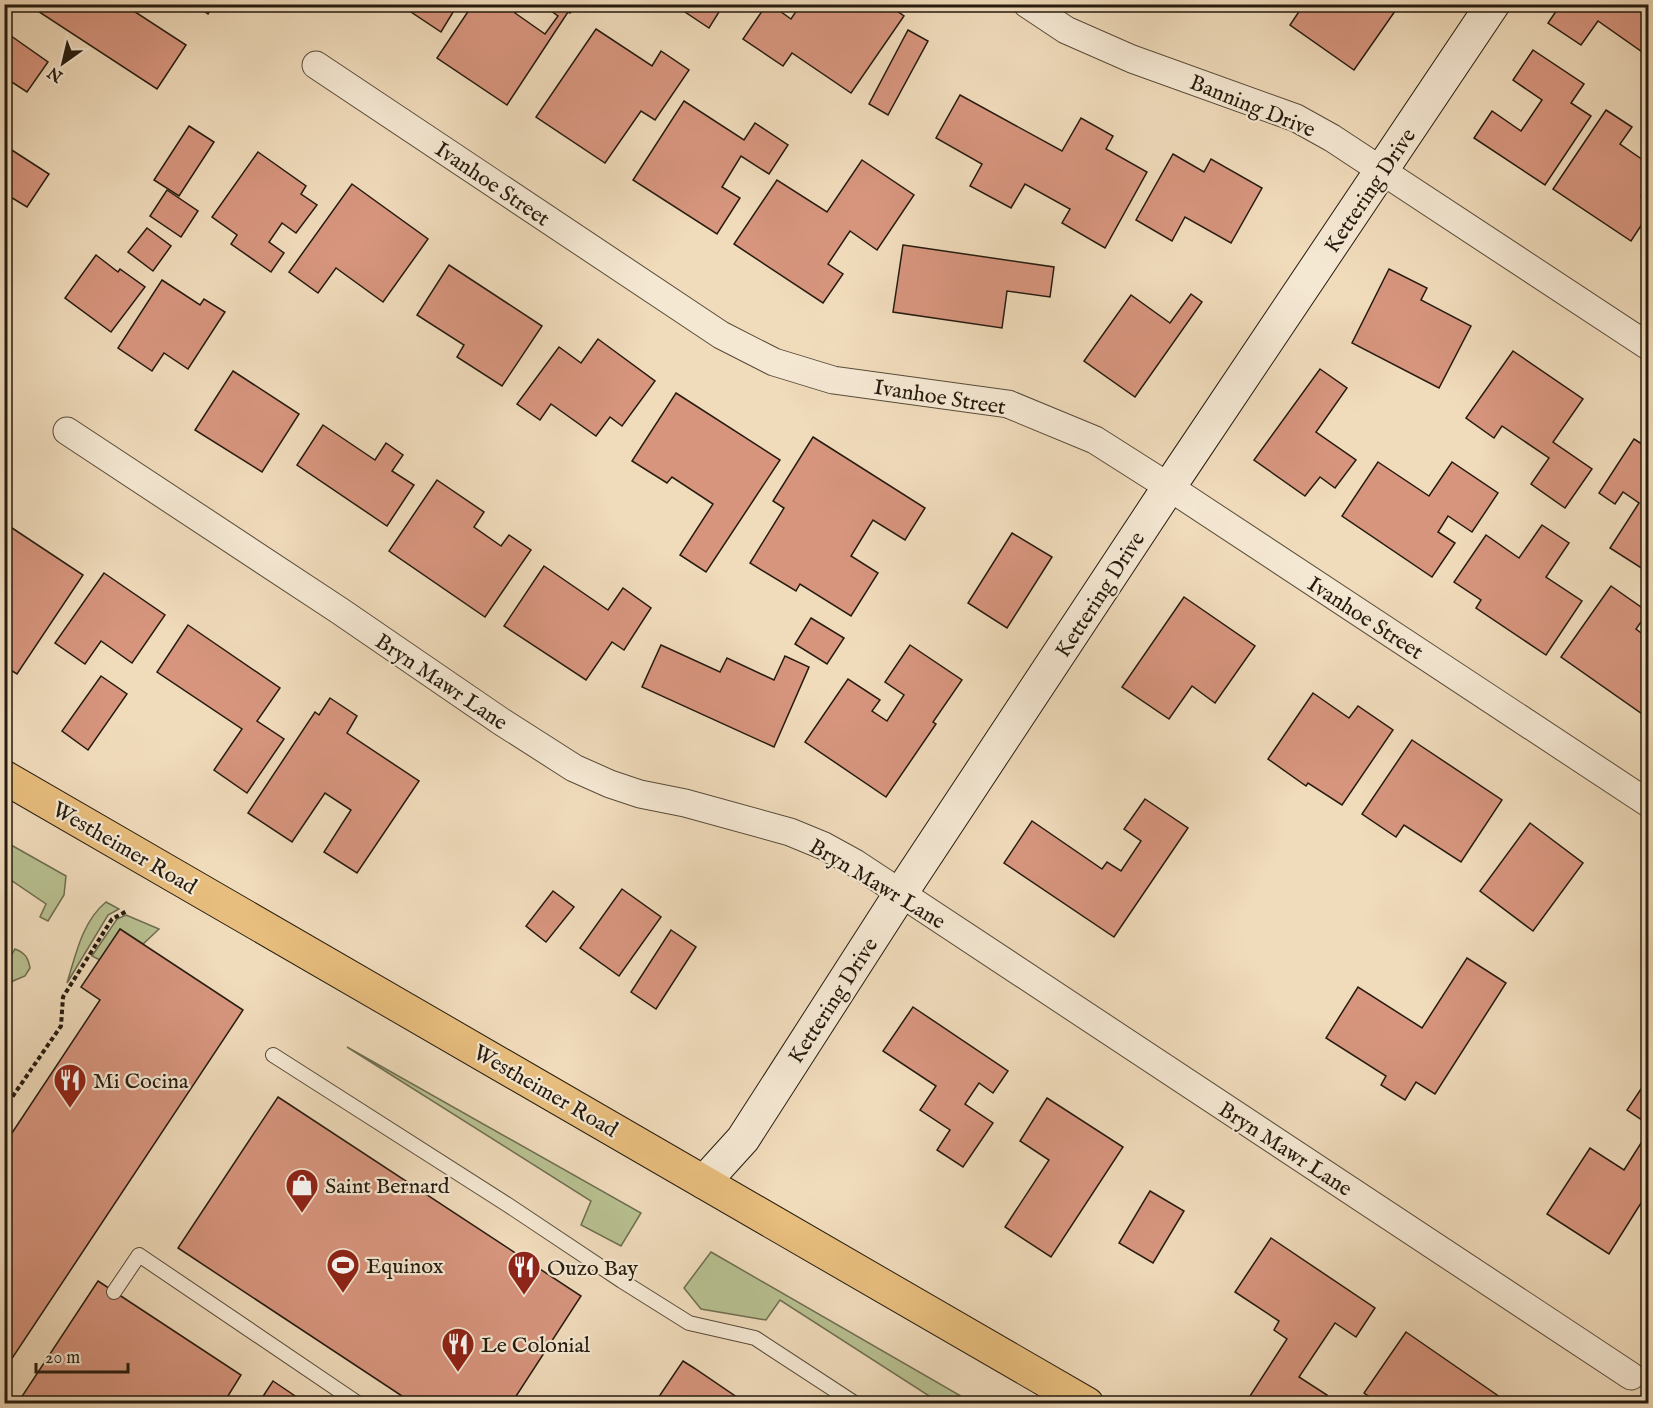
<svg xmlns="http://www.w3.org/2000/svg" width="1653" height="1408" font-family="'IM FELL English',serif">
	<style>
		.green { fill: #b8c091; stroke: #6e6e50; stroke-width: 1.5 }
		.building { fill: #d7957e; stroke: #251b0e; stroke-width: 1.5 }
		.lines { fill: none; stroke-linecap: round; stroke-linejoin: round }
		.lane-casing { stroke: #584b39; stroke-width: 16 }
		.street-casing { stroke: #584b39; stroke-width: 29 }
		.secondary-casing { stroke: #251b0e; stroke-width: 35 }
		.primary-casing { stroke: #251b0e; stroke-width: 35 }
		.path { stroke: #251b0e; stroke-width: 4; stroke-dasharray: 4.5 3; stroke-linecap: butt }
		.lane { stroke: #f5e8d3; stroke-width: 14 }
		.street { stroke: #f5e8d3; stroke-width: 27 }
		.secondary { stroke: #f5e8d3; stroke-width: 33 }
		.primary { stroke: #e8be7e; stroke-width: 33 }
		.labels { text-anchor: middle; stroke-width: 4.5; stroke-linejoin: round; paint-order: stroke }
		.street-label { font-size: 22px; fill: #251b0e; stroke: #f5e8d3 }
		.poi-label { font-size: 22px; fill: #251b0e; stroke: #f5e8d3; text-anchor: start }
	</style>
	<rect width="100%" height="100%" fill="#f0dbbb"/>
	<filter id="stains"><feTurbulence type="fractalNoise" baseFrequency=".00333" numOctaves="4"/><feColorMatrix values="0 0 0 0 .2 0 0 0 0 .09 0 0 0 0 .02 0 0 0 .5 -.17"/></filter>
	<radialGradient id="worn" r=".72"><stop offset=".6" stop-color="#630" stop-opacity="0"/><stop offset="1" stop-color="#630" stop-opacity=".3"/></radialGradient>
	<g class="green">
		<polygon points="4,841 66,876 64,895 48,921 40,917 46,904 5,876"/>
		<path d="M106 902 119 909 108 915 67 983C76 954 82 922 106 902Z"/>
		<polygon points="126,915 159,929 143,944 120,929 100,960 92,956 117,919"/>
		<path d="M15 949C25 953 28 957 30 968L25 976 13 981 5 988V965Z"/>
		<polygon points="347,1047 641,1213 621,1246 581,1225 591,1201"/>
		<polygon points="711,1252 973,1403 940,1403 780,1300 766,1320 701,1309 684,1288"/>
	</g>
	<g class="building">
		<polygon points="27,4 123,4 186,45 157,89"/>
		<polygon points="194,4 214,4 208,14"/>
		<polygon points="399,4 458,4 441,32"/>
		<polygon points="473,4 505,4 516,12 515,13 545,34 558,16 544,6 545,4 576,4 570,13 568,12 507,105 437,58"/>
		<polygon points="673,4 724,4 709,28"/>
		<polygon points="767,4 770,4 791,19 801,4 887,4 904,16 851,93 792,53 783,66 743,39"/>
		<polygon points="1304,4 1354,4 1359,8 1361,4 1400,4 1354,70 1290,25"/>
		<polygon points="1561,4 1648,4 1648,56 1598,21 1581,45 1548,23"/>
		<polygon points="596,29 652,66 661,51 689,70 655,120 641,111 605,163 536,117"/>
		<polygon points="908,30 928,41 888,115 869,104"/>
		<polygon points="4,31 48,62 27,92 4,77"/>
		<polygon points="1533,50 1584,84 1571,103 1591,116 1545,185 1474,138 1492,111 1521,131 1542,100 1513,80"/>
		<polygon points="960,95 1062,151 1081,118 1113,136 1106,149 1147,172 1105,248 1062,223 1070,209 1025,184 1011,208 970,186 982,164 936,138"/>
		<polygon points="684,101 744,140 755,123 788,145 769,174 741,156 722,187 740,198 717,234 633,180"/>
		<polygon points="1606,110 1632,127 1620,144 1643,160 1648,151 1648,185 1641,196 1648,201 1648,215 1631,241 1553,189"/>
		<polygon points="189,126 214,142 179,196 154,180"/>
		<polygon points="4,145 49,174 27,207 4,193"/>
		<polygon points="258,152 306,186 301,194 317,205 296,233 282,223 269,242 284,253 271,272 231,244 237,235 212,217"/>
		<polygon points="1173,154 1204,172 1211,159 1262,188 1231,243 1185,217 1172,241 1136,220"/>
		<polygon points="862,160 914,195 877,250 850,231 828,264 843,274 823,303 734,244 777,180 827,212"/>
		<polygon points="352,184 428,239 383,302 336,268 318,293 289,272"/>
		<polygon points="167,190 198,211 181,237 150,216"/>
		<polygon points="147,228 171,246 153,271 128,252"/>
		<polygon points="903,245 1054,267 1050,297 1007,291 1002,328 893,312"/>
		<polygon points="96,255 118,272 120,269 145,287 111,332 65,298"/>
		<polygon points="449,265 542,326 502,386 457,357 464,345 417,315"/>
		<polygon points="1389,269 1427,288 1421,300 1471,326 1439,388 1352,343"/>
		<polygon points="162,280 200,305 204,299 225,312 188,369 164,353 152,371 118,348"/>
		<polygon points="1191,294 1202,302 1135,397 1084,361 1131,295 1170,323"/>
		<polygon points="598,339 655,381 622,426 610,417 596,436 551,404 540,420 517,404 559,347 581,363"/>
		<polygon points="1513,351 1583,399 1553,442 1592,469 1565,508 1531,484 1549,458 1502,426 1494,438 1466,418"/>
		<polygon points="1320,369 1347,388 1316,432 1356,460 1335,488 1320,477 1305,496 1254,460"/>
		<polygon points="233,371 299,414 262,472 195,430"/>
		<polygon points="676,393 780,460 706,572 680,555 713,504 672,477 667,483 632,461"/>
		<polygon points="323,425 375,460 386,443 403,455 392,471 414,485 387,526 297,465"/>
		<polygon points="813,437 925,508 905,540 873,520 851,556 878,573 851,616 800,584 796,591 750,563 784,508 773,501"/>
		<polygon points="1634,439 1648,448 1648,568 1646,571 1610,548 1639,503 1623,492 1615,504 1599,493"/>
		<polygon points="1378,462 1429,496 1452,462 1498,493 1472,532 1448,516 1438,532 1455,543 1432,577 1342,516"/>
		<polygon points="437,480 484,512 474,527 501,546 509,535 531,550 485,617 389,551"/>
		<polygon points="6,524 83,575 17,674 4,666 4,630 10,621 4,617"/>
		<polygon points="1542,525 1569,543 1546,577 1582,601 1546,655 1476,608 1481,600 1454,582 1486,535 1519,558"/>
		<polygon points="1012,533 1052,557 1007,628 968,603"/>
		<polygon points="544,566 608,610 623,588 651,608 624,650 612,642 586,680 504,626"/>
		<polygon points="104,573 165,615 132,663 101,641 85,664 55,643"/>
		<polygon points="1611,586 1648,612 1636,629 1648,638 1648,718 1561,657"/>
		<polygon points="1184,597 1255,646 1215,703 1192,686 1169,719 1122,687"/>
		<polygon points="811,618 844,638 827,664 795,644"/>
		<polygon points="188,625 280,688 257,721 284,739 247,793 214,770 242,729 157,672"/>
		<polygon points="661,645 720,672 727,658 774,680 785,656 809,667 774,747 642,687"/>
		<polygon points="910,645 962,680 933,722 936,724 886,797 805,742 848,679 880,700 872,711 887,721 904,695 885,682"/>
		<polygon points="101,676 127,694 88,750 62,731"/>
		<polygon points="1313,693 1349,718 1358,706 1393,730 1342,805 1308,783 1306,786 1268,759"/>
		<polygon points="330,698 357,716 347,733 419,781 357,873 324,852 351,810 325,793 292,842 248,813 315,712 319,715"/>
		<polygon points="1412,740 1502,800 1461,862 1404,825 1396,837 1362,814"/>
		<polygon points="1145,799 1188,828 1114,937 1004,863 1032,821 1102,869 1107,862 1121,871 1141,841 1124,829"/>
		<polygon points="1530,823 1583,863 1533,931 1480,891"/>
		<polygon points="622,889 661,917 619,976 580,948"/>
		<polygon points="553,891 574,907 546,942 526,926"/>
		<polygon points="120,929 243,1010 7,1366 4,1364 4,1145 100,1000 81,987"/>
		<polygon points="671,930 696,947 656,1009 631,992"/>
		<polygon points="1467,958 1506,983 1435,1094 1416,1082 1405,1100 1381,1085 1386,1076 1326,1038 1358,987 1422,1028"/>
		<polygon points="913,1007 1008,1071 993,1093 979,1083 965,1104 993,1123 963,1167 937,1150 950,1130 920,1110 936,1086 883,1051"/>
		<polygon points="1647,1080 1648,1081 1648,1124 1627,1110"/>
		<polygon points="278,1097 581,1296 511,1404 414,1404 178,1248"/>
		<polygon points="1047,1098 1123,1147 1051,1257 1005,1227 1049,1160 1020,1141"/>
		<polygon points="1648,1132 1648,1192 1609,1254 1547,1214 1590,1148 1624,1170"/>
		<polygon points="1150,1191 1184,1211 1153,1263 1119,1243"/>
		<polygon points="1271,1238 1375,1308 1356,1337 1335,1323 1299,1377 1327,1395 1321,1404 1261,1404 1250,1396 1287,1339 1274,1330 1279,1321 1235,1292"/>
		<polygon points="98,1281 241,1375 223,1404 17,1404"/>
		<polygon points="1406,1332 1510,1404 1380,1404 1364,1393"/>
		<polygon points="683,1361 694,1368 747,1404 654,1404"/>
		<polygon points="273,1381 307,1404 258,1404"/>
	</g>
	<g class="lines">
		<g class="lane-casing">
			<g id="lane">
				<polyline points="273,1055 508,1205 622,1281 689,1323 755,1338 856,1404"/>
				<polyline points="114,1292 139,1255 359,1404"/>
			</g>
		</g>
		<g class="street-casing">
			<g id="street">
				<polyline points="1027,4 1066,30 1132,59 1296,118 1332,138 1648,346"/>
				<polyline points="316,65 721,335 774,362 833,380 1008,404 1095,440 1169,487 1648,803"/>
				<polyline points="67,431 340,611 502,722 574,768 610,784 640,794 685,803 790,832 824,846 855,863 1631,1376"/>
			</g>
		</g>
		<g class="secondary-casing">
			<polyline id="secondary" points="704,1182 743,1139 901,893 1169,487 1493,4"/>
		</g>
		<g class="primary-casing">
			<polyline id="primary" points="4,777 1087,1404"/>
		</g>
		<g class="path">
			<polyline points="4,1109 61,1026 63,997 112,919 127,911"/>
			<polyline points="4,1371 8,1373 4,1376"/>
		</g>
		<use href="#lane" class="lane"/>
		<use href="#street" class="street"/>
		<use href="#secondary" class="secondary"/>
		<use href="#primary" class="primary"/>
	</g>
	<defs>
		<g id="restaurant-pin" transform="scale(1.725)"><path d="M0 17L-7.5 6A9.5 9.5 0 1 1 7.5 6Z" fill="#8f2418" stroke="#f5e8d3"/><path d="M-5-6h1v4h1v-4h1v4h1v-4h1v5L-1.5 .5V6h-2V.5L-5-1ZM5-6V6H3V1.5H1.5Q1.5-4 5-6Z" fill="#fff"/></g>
		<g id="shop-pin" transform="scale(1.725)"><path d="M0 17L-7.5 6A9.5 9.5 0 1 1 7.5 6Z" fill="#8f2418" stroke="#f5e8d3"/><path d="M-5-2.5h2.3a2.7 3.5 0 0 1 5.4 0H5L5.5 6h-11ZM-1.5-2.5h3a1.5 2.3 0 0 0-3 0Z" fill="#fff"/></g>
		<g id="stadium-pin" transform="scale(1.725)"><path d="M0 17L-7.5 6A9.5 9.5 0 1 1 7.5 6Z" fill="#8f2418" stroke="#f5e8d3"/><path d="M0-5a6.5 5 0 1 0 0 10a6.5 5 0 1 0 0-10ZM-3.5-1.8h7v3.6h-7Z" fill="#fff"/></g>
	</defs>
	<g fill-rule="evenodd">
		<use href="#restaurant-pin" x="70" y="1080"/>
		<use href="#shop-pin" x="302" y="1185"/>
		<use href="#stadium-pin" x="343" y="1265"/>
		<use href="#restaurant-pin" x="524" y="1267"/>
		<use href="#restaurant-pin" x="458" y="1344"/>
	</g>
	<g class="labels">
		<g class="street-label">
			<text transform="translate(1253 105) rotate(22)" y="8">Banning Drive</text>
			<text transform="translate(493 183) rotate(34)" y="8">Ivanhoe Street</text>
			<text transform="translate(1369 190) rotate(-56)" y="8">Kettering Drive</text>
			<text transform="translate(940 396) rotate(9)" y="8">Ivanhoe Street</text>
			<text transform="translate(1099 594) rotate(-57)" y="8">Kettering Drive</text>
			<text transform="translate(1366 617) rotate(33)" y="8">Ivanhoe Street</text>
			<text transform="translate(442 681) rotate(34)" y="8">Bryn Mawr Lane</text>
			<text transform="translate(125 847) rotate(30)" y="8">Westheimer Road</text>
			<text transform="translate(878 883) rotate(31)" y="8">Bryn Mawr Lane</text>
			<text transform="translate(832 1000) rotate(-57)" y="8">Kettering Drive</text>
			<text transform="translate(546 1090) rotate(30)" y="8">Westheimer Road</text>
			<text transform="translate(1286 1148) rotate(33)" y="8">Bryn Mawr Lane</text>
		</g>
		<g class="poi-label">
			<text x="93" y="1088">Mi Cocina</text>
			<text x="325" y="1193">Saint Bernard</text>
			<text x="366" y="1273">Equinox</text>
			<text x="547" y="1275">Ouzo Bay</text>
			<text x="481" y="1352">Le Colonial</text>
		</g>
	</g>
	<rect width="1653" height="1408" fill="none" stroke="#f0dbbb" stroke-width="24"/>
	<rect x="6" y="6" width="1641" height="1396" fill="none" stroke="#251b0e" stroke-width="3"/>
	<rect x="12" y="12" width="1629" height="1384" fill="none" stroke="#251b0e" stroke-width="1.5"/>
	<g transform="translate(63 63) rotate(214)" stroke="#f5e8d3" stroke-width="4.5" paint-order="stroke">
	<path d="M0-4.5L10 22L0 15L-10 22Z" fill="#251b0e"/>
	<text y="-9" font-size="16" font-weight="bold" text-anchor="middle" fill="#251b0e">N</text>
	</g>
	<path d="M36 1363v9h92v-9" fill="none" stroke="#251b0e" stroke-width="3"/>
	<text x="45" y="1363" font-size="18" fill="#251b0e" stroke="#f5e8d3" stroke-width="4.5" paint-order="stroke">20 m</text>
	<rect width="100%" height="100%" filter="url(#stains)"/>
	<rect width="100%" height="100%" fill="url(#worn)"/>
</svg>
